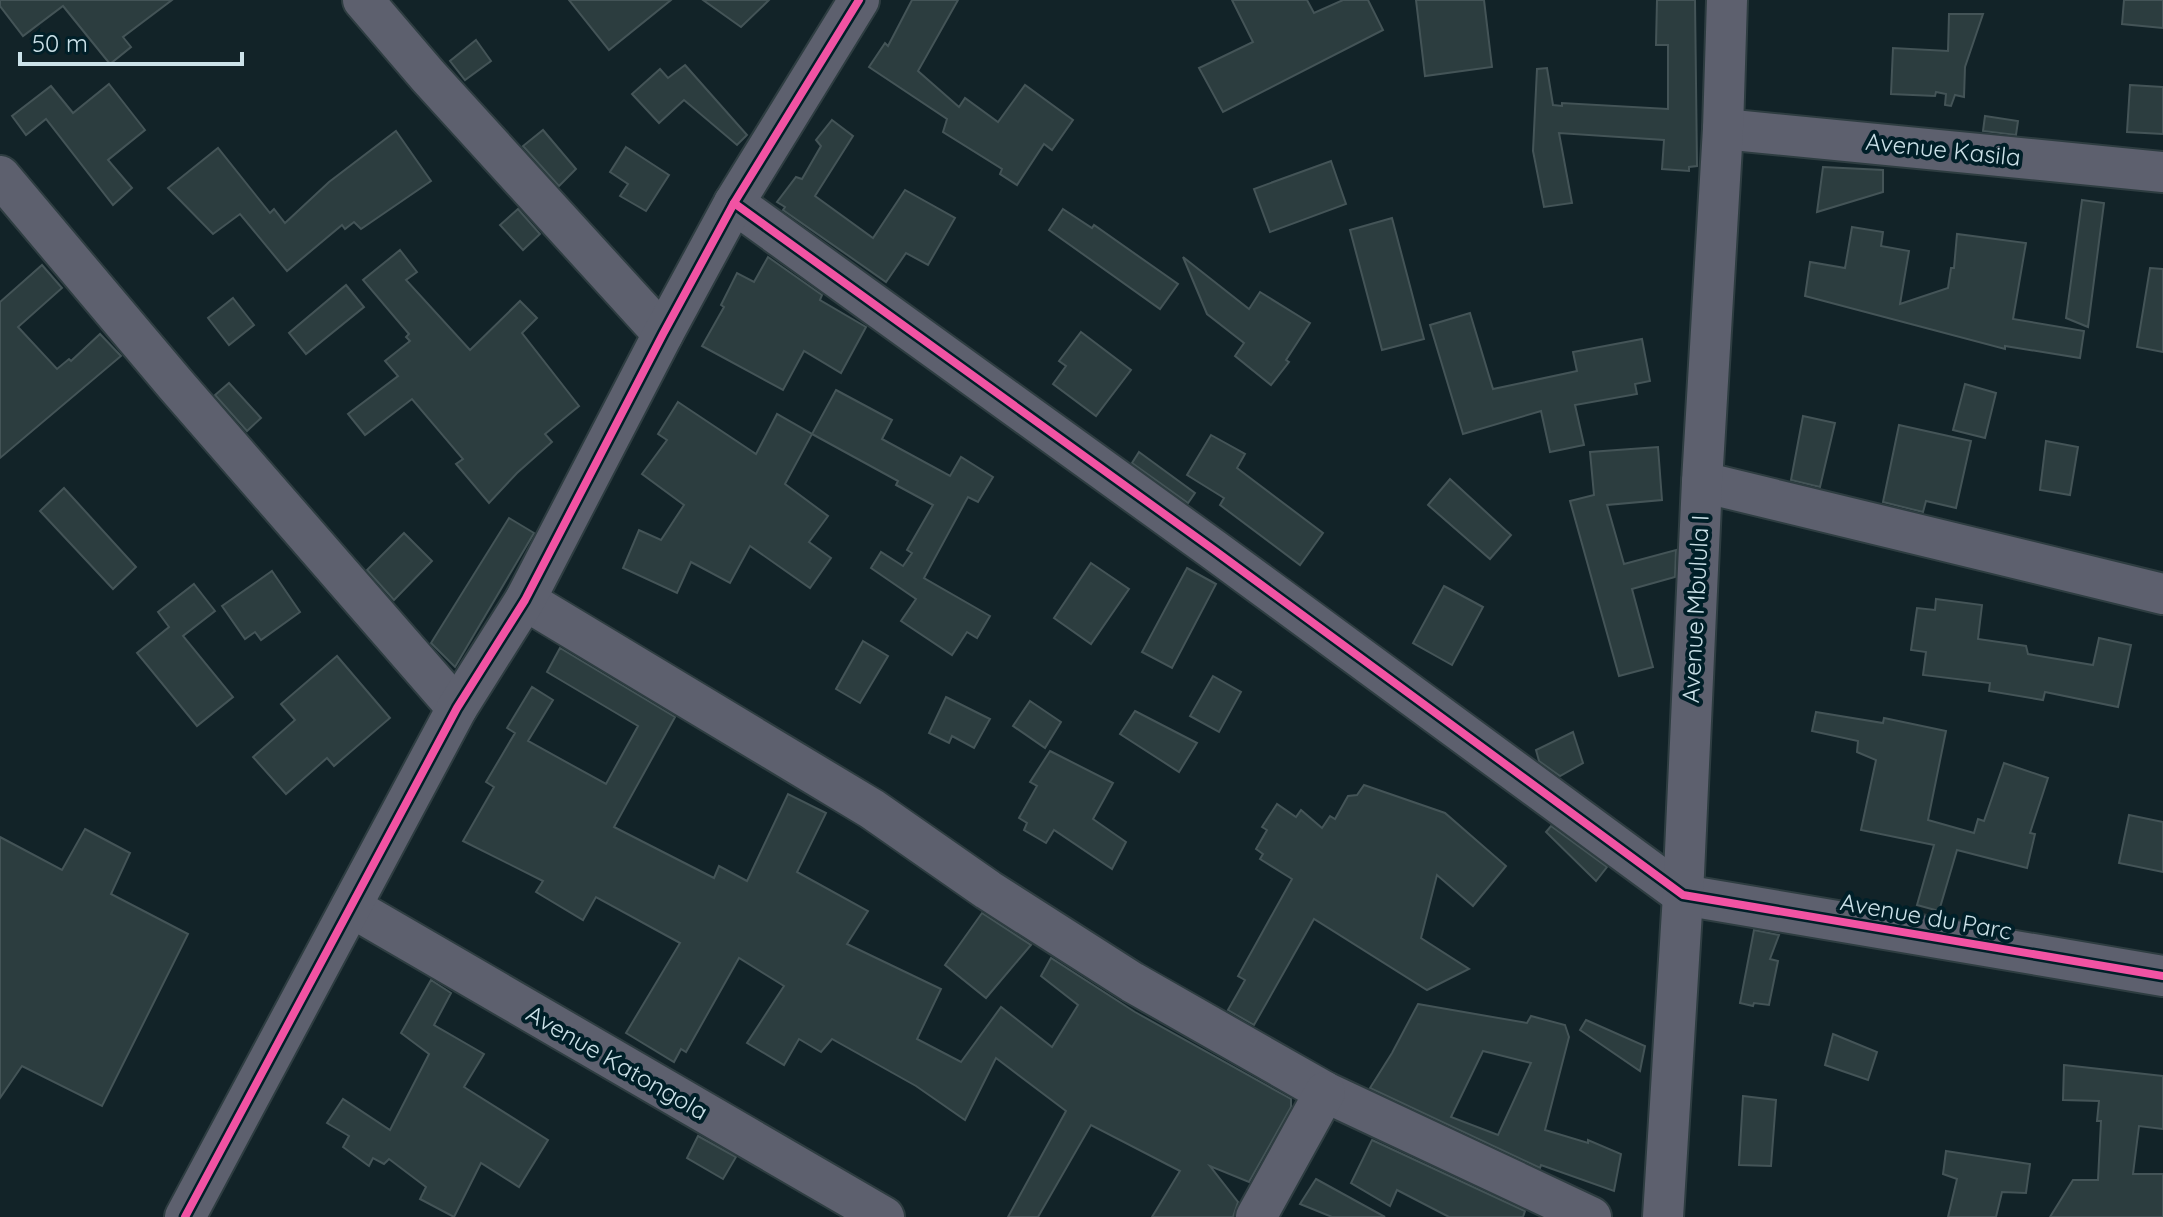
<svg xmlns="http://www.w3.org/2000/svg" width="2163" height="1217" font-family="Quicksand,sans-serif">
	<style>
		.building { fill: #2c3d3f; stroke: #445457; stroke-width: 2; fill-rule: evenodd }
		.lines { fill: none; stroke-linecap: round; stroke-linejoin: round }
		.minor-casing { stroke: #2e3d41; stroke-width: 44 }
		.minor { stroke: #5d606e; stroke-width: 40 }
		.cycleway-casing { stroke: #001f28; stroke-width: 13 }
		.cycleway { stroke: #f153a3; stroke-width: 8 }
		.labels { text-anchor: middle; stroke-width: 8; stroke-linejoin: round; paint-order: stroke }
		.street-label { font-size: 24px; fill: #cce2e9; stroke: #001f28 }
	</style>
	<rect width="100%" height="100%" fill="#122328"/>
	<g class="building">
		<polygon points="0,0 172,0 123,37 131,47 110,64 63,6 23,36 0,6"/>
		<polygon points="569,0 671,0 609,50"/>
		<polygon points="703,0 769,0 741,27"/>
		<polygon points="912,0 958,0 918,71 959,107 965,98 998,122 1025,85 1073,120 1052,150 1044,144 1017,185 1000,174 1002,169 943,132 947,119 869,67 885,43 888,46"/>
		<polygon points="1232,0 1307,0 1314,13 1343,0 1368,0 1383,30 1223,112 1199,68 1253,42"/>
		<polygon points="1416,0 1484,0 1492,67 1425,76"/>
		<polygon points="1657,0 1695,0 1697,166 1689,167 1689,171 1662,169 1664,140 1559,133 1572,203 1544,207 1533,151 1537,69 1547,68 1553,105 1562,106 1562,103 1668,109 1668,45 1656,45"/>
		<polygon points="2124,0 2163,0 2163,28 2122,24"/>
		<polygon points="1949,14 1983,14 1965,67 1964,97 1955,95 1951,106 1945,105 1946,94 1936,92 1935,96 1891,94 1893,48 1948,51"/>
		<polygon points="476,40 491,61 465,80 450,61"/>
		<polygon points="685,65 747,135 737,145 684,100 659,123 632,94 660,69 668,78"/>
		<polygon points="109,84 145,130 108,160 132,188 113,205 46,119 26,135 12,116 51,86 73,113"/>
		<polygon points="2130,85 2163,87 2163,134 2127,132"/>
		<polygon points="1985,116 2018,121 2016,135 1983,131"/>
		<polygon points="832,120 853,136 815,196 873,238 905,190 955,218 928,265 906,253 886,282 783,210 785,207 777,202 796,177 802,179 821,146 816,140"/>
		<polygon points="543,130 576,169 559,186 523,146"/>
		<polygon points="396,131 431,181 361,229 354,222 345,229 342,225 287,271 240,214 213,234 168,188 218,148 270,213 274,209 285,223 329,182"/>
		<polygon points="626,147 669,175 646,211 620,196 628,184 610,172"/>
		<polygon points="1331,161 1346,204 1270,232 1254,189"/>
		<polygon points="1823,167 1883,170 1883,192 1817,212"/>
		<polygon points="2082,200 2104,203 2088,327 2066,318"/>
		<polygon points="518,209 540,234 523,250 500,225"/>
		<polygon points="1063,209 1092,228 1094,225 1178,284 1160,309 1049,230"/>
		<polygon points="1392,218 1424,339 1382,350 1350,230"/>
		<polygon points="1852,227 1883,232 1881,246 1909,251 1900,304 1948,288 1951,268 1954,268 1957,234 2026,243 2013,319 2084,331 2080,358 2005,346 2005,349 1805,296 1810,262 1845,268"/>
		<polygon points="400,250 417,272 406,280 470,350 520,301 537,318 522,333 579,406 545,434 552,442 517,473 489,503 456,464 463,459 412,399 365,435 348,414 398,376 385,361 410,341 406,337 409,334 363,280"/>
		<polygon points="768,257 822,295 820,300 866,327 841,373 804,351 783,390 702,346 724,307 721,305 737,273 754,282"/>
		<polygon points="1183,257 1249,309 1260,292 1310,323 1286,360 1289,362 1271,385 1235,356 1244,343 1207,314"/>
		<polygon points="42,265 62,288 18,327 57,369 69,359 71,361 100,334 121,356 0,458 0,302"/>
		<polygon points="2150,268 2163,269 2163,352 2137,347"/>
		<polygon points="346,285 364,307 306,354 289,333"/>
		<polygon points="233,298 254,325 229,345 208,318"/>
		<polygon points="1470,313 1493,389 1577,371 1573,352 1642,339 1650,381 1635,384 1637,394 1575,405 1584,445 1550,452 1541,411 1463,434 1430,325"/>
		<polygon points="1081,332 1131,370 1096,416 1053,384 1066,366 1059,361"/>
		<polygon points="229,383 261,418 247,431 215,395"/>
		<polygon points="1965,384 1996,393 1985,438 1953,430"/>
		<polygon points="836,390 892,420 882,439 950,476 961,457 993,477 978,502 968,497 924,578 990,616 977,638 967,632 952,655 901,621 916,599 871,568 881,552 903,566 912,553 907,550 933,505 896,485 898,481 812,434"/>
		<polygon points="678,402 756,454 777,414 812,434 785,484 828,516 809,542 831,558 810,588 750,546 730,583 691,562 677,593 623,568 639,530 661,540 684,505 642,474 667,440 658,434"/>
		<polygon points="1803,416 1835,423 1820,487 1791,480"/>
		<polygon points="1899,425 1971,441 1956,508 1926,501 1923,512 1883,502"/>
		<polygon points="1211,435 1245,454 1237,468 1323,533 1300,565 1220,505 1224,498 1187,475"/>
		<polygon points="2046,441 2078,447 2070,495 2040,490"/>
		<polygon points="1658,447 1662,500 1607,505 1624,564 1676,550 1675,577 1632,589 1653,667 1619,676 1570,501 1594,495 1590,452"/>
		<polygon points="1139,452 1195,493 1188,503 1132,463"/>
		<polygon points="1450,479 1511,535 1490,559 1428,505"/>
		<polygon points="64,488 136,567 113,589 40,511"/>
		<polygon points="509,518 534,533 455,667 431,643"/>
		<polygon points="404,533 432,561 394,600 367,570"/>
		<polygon points="1091,563 1129,589 1091,644 1054,618"/>
		<polygon points="1187,568 1216,584 1172,668 1142,652"/>
		<polygon points="272,571 300,612 261,640 255,632 245,639 222,606"/>
		<polygon points="194,584 215,611 183,636 233,697 197,726 137,653 169,627 158,612"/>
		<polygon points="1444,586 1483,607 1452,665 1413,643"/>
		<polygon points="1936,599 1982,605 1978,639 2026,646 2028,654 2093,665 2099,638 2131,645 2118,707 2045,692 2043,700 1989,691 1990,683 1923,675 1926,652 1911,650 1917,608 1935,610"/>
		<polygon points="863,641 888,656 860,703 836,689"/>
		<polygon points="560,648 675,717 614,827 714,878 719,866 747,881 788,794 826,813 797,872 868,911 847,944 941,989 917,1039 961,1062 1001,1007 1052,1047 1078,1005 1041,976 1051,958 1135,1012 1291,1099 1291,1107 1249,1182 1210,1166 1238,1202 1233,1217 1152,1217 1180,1171 1091,1125 1038,1217 1008,1217 1066,1111 996,1058 965,1120 916,1086 832,1039 821,1052 799,1039 784,1065 747,1043 784,986 739,958 686,1052 681,1049 674,1062 626,1033 680,943 596,897 583,920 536,892 543,881 463,841 494,787 486,782 515,733 507,728 532,687 553,700 528,741 606,784 638,726 547,672"/>
		<polygon points="337,656 390,718 334,766 327,758 286,794 253,757 295,720 281,704"/>
		<polygon points="1213,676 1241,692 1219,732 1190,716"/>
		<polygon points="946,697 990,719 974,748 952,736 949,743 929,733"/>
		<polygon points="1030,701 1061,722 1045,748 1013,726"/>
		<polygon points="1135,711 1197,743 1179,772 1120,734"/>
		<polygon points="1816,712 1883,723 1884,718 1946,731 1928,820 1974,833 1978,819 1984,821 2004,763 2048,778 2030,833 2035,834 2027,868 1957,850 1939,911 1917,905 1934,845 1861,830 1876,760 1857,752 1858,741 1812,731"/>
		<polygon points="1573,732 1583,763 1560,776 1539,761 1536,750"/>
		<polygon points="1050,751 1113,783 1093,819 1126,842 1112,869 1054,830 1046,843 1024,830 1027,823 1019,818 1037,786 1030,782"/>
		<polygon points="1364,785 1445,813 1506,866 1473,906 1437,875 1421,938 1469,969 1427,990 1314,919 1254,1025 1228,1010 1245,980 1238,976 1292,879 1260,859 1263,854 1256,849 1267,830 1262,827 1277,804 1296,817 1301,810 1322,828 1330,816 1335,819 1348,796 1357,795"/>
		<polygon points="2129,815 2163,822 2163,872 2119,863"/>
		<polygon points="1551,826 1607,867 1596,881 1546,832"/>
		<polygon points="85,829 130,853 111,894 188,934 102,1106 22,1066 0,1098 0,837 62,870"/>
		<polygon points="982,913 1031,945 986,998 945,965"/>
		<polygon points="1754,930 1779,935 1770,959 1778,961 1769,1005 1754,1003 1753,1006 1740,1003"/>
		<polygon points="431,980 451,993 434,1025 484,1054 464,1087 548,1140 519,1187 481,1163 454,1217 420,1199 426,1187 389,1159 384,1164 373,1158 369,1166 343,1147 349,1136 327,1123 343,1099 390,1130 429,1054 401,1033"/>
		<path d="M1418 1004 1527 1023 1531 1016 1565 1025 1569 1037 1545 1130 1588 1143V1140L1621 1154 1614 1191 1541 1165 1540 1168 1370 1088 1392 1053ZM1483 1051 1531 1063 1498 1135 1451 1117Z"/>
		<polygon points="1586,1020 1645,1046 1640,1071 1580,1030"/>
		<polygon points="1833,1034 1877,1052 1868,1080 1825,1065"/>
		<polygon points="2064,1065 2163,1076 2163,1129 2139,1126 2133,1174 2163,1174 2163,1217 2050,1217 2073,1180 2098,1180 2101,1121 2097,1121 2099,1101 2063,1100"/>
		<polygon points="1743,1096 1776,1100 1771,1166 1739,1165"/>
		<polygon points="698,1136 736,1157 723,1179 687,1158"/>
		<polygon points="1372,1140 1525,1211 1523,1217 1449,1217 1397,1190 1390,1206 1351,1183"/>
		<polygon points="1946,1151 2030,1164 2026,1193 2002,1192 1996,1217 1948,1217 1957,1179 1943,1174"/>
		<polygon points="1316,1179 1385,1217 1332,1217 1300,1204"/>
	</g>
	<g class="lines">
		<g class="minor-casing">
			<g id="minor">
				<polyline points="363,0 428,76 663,334"/>
				<polyline points="1723,129 2163,172"/>
				<polyline points="0,176 176,385 457,708"/>
				<polyline points="734,203 1214,550 1683,895 2163,976"/>
				<polyline points="1702,482 2163,594"/>
				<polyline points="525,600 872,809 988,890 1132,982 1325,1092 1591,1217"/>
				<polyline points="351,907 884,1217"/>
				<polyline points="185,1217 457,708 525,600 663,334 734,203 859,0"/>
				<polyline points="1256,1217 1325,1092"/>
				<polyline points="1663,1217 1683,895 1702,482 1723,129 1727,0"/>
			</g>
		</g>
		<use href="#minor" class="minor"/>
		<g class="cycleway-casing">
			<g id="cycleway">
				<polyline points="734,203 1214,550 1683,895 2163,976"/>
				<polyline points="185,1217 457,708 525,600 663,334 734,203 859,0"/>
			</g>
		</g>
		<use href="#cycleway" class="cycleway"/>
	</g>
	<g class="labels">
		<g class="street-label">
			<text transform="translate(1943 150) rotate(6)" y="8">Avenue Kasila</text>
			<text transform="translate(1696 609) rotate(-87)" y="8">Avenue Mbulula I</text>
			<text transform="translate(1926 917) rotate(10)" y="8">Avenue du Parc</text>
			<text transform="translate(617 1063) rotate(30)" y="8">Avenue Katongola</text>
		</g>
	</g>
	<path d="M20 52v12h222v-12" fill="none" stroke="#cce2e9" stroke-width="4"/>
	<text x="32" y="52" font-size="24" fill="#cce2e9" stroke="#001f28" stroke-width="6" paint-order="stroke">50 m</text>
</svg>
